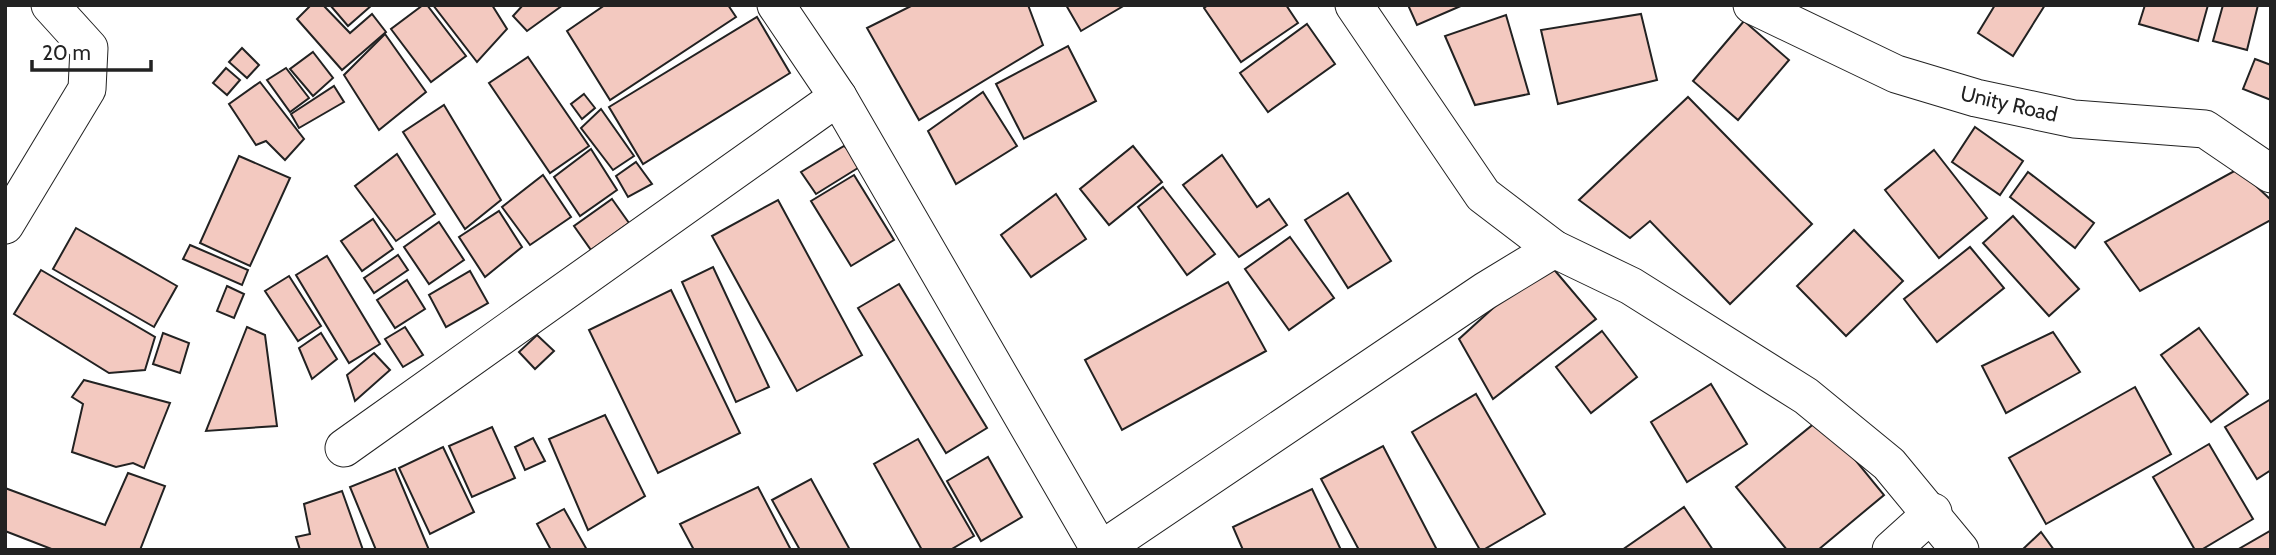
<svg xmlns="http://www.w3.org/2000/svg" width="2276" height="555" font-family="Cabin,sans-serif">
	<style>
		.building { fill: #f3c9c0; stroke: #222; stroke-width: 2 }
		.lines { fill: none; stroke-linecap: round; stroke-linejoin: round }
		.minor-casing { stroke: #222; stroke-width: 39 }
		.minor { stroke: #fff; stroke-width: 37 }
		.labels { text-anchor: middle; stroke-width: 5; stroke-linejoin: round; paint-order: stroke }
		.street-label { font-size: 21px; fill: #222; stroke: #fff }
	</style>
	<rect width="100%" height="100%" fill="#fff"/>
	<g class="building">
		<polygon points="311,5 323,5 350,33 372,14 386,32 342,70 297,19"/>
		<polygon points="330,5 372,5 348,26"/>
		<polygon points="423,5 427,5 466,56 431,82 391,29"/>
		<polygon points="433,5 492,5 507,29 477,62"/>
		<polygon points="523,5 563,5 527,31 513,16"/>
		<polygon points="605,5 728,5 736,17 610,100 567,31"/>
		<polygon points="913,5 1028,5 1043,45 919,120 867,28"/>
		<polygon points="1066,5 1125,5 1081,31"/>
		<polygon points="1208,5 1286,5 1298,23 1241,62 1204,8"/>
		<polygon points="1408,5 1463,5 1417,25"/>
		<polygon points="1995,5 2045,5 2013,56 1978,33"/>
		<polygon points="2145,5 2208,5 2198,41 2139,24"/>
		<polygon points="2223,5 2258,5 2247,50 2213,41"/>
		<polygon points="1641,14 1657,80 1558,104 1541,30"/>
		<polygon points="1506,15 1529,94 1475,105 1445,36"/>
		<polygon points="757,17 790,73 643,164 609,107"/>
		<polygon points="1744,21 1789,60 1738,120 1693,81"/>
		<polygon points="1307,24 1335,64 1268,112 1240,73"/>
		<polygon points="385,34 426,92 379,130 344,75"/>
		<polygon points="1068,46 1096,101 1024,139 996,84"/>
		<polygon points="242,48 259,65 247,78 229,62"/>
		<polygon points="313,52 333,78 313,96 290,69"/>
		<polygon points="528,57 589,146 550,173 489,83"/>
		<polygon points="2255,59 2271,65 2271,100 2243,89"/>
		<polygon points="226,68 240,80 227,95 213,83"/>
		<polygon points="286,68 309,98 290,112 267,80"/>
		<polygon points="260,82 304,139 285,160 266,141 256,145 229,104"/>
		<polygon points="334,86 344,102 299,128 291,114"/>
		<polygon points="983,92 1017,146 956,184 928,131"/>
		<polygon points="584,94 595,108 582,119 571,104"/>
		<polygon points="1688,97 1812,224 1730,304 1650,221 1630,238 1579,200"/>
		<polygon points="444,105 501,200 465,229 403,132"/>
		<polygon points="601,109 634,156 613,170 581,128"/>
		<polygon points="1975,127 2023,161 2000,195 1952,162"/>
		<polygon points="844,146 866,163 816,194 801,172"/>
		<polygon points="1133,146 1162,182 1109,225 1080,189"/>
		<polygon points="591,149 617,190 580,216 554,177"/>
		<polygon points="1934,150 1987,218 1939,258 1885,190"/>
		<polygon points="397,154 435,214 396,241 355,186"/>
		<polygon points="1222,155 1257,207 1269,199 1287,225 1239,257 1183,185"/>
		<polygon points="239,156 290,178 250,266 200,243"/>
		<polygon points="636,162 652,184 628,197 616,176"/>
		<polygon points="2238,169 2271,200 2271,220 2140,291 2105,242"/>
		<polygon points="2028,172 2094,223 2075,248 2010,197"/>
		<polygon points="543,175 571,217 530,245 502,207"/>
		<polygon points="854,175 894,240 851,266 811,201"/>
		<polygon points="1163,187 1215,254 1187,275 1138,207"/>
		<polygon points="1348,193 1391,261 1348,288 1305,220"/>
		<polygon points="1056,194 1086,239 1031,277 1001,235"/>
		<polygon points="612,199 629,223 591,250 574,226"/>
		<polygon points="778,200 862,355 797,391 712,236"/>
		<polygon points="499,211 522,247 485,277 459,237"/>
		<polygon points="2013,216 2079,289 2049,316 1983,243"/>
		<polygon points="373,219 393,249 362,271 341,241"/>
		<polygon points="439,222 464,260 429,284 404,247"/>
		<polygon points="76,228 177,286 154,327 53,269"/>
		<polygon points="1854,230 1903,281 1846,336 1797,286"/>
		<polygon points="1290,237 1334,298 1289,330 1245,269"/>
		<polygon points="190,245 248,270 242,285 183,259"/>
		<polygon points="1970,247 2004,288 1937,342 1904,299"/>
		<polygon points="398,255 408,270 374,293 364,278"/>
		<polygon points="327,256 380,344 349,363 296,275"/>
		<polygon points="1546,260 1596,319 1493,399 1459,339"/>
		<polygon points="713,267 769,387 736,402 682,282"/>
		<polygon points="41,270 155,337 145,370 109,373 14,314"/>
		<polygon points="470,271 488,303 446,327 429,295"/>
		<polygon points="289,276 321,326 298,341 265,291"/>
		<polygon points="407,280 425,309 395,328 377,300"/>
		<polygon points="1228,282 1266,351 1122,430 1085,360"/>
		<polygon points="899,284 987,428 946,453 858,308"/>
		<polygon points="227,286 244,294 234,318 217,311"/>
		<polygon points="671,290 740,433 658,473 589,330"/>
		<polygon points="247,327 265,335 277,426 206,431"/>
		<polygon points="405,327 423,355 403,367 385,339"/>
		<polygon points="2199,328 2248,394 2211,422 2161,355"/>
		<polygon points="1602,331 1637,377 1591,413 1556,367"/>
		<polygon points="2053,332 2080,372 2006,413 1982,366"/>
		<polygon points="163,333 189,343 180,373 153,364"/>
		<polygon points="321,333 337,359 312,379 299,348"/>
		<polygon points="537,335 554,351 535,369 519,352"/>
		<polygon points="374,353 390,370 355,401 347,375"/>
		<polygon points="84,380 170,403 144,468 133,463 116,467 72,452 83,404 72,397"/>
		<polygon points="1711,384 1747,444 1687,482 1651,422"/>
		<polygon points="2135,387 2171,454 2046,524 2009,458"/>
		<polygon points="1476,394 1545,514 1483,550 1480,550 1412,432"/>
		<polygon points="2271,399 2271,470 2257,479 2225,427"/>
		<polygon points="605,415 645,496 588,530 549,439"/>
		<polygon points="1821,418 1884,495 1818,550 1787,550 1736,487"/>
		<polygon points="492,427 515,478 472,497 449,446"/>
		<polygon points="533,438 545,461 525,470 515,447"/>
		<polygon points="918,439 974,536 950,550 922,550 874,464"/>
		<polygon points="2209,444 2253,519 2201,550 2195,550 2153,477"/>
		<polygon points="1383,446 1437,550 1359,550 1321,479"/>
		<polygon points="443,447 474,512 430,534 399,468"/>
		<polygon points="988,457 1022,517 981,541 947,481"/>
		<polygon points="395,469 429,550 376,550 350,487"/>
		<polygon points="128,473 165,486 140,550 54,550 5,531 5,488 105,525"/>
		<polygon points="811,479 850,550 800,550 772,500"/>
		<polygon points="758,487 791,550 694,550 680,524"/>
		<polygon points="1312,489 1341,550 1243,550 1233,527"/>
		<polygon points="342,491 363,550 300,550 296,537 310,534 304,504"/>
		<polygon points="1684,507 1713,550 1622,550"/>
		<polygon points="564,509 587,550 551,550 537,524"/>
		<polygon points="2270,531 2271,550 2237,550"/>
		<polygon points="2041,532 2054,550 2022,550"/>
	</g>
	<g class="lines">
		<g class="minor-casing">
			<g id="minor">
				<polyline points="776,5 838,97 1100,550"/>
				<polyline points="1354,5 1483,195 1554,249 1631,286 1806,396 1889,464 1960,550"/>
				<polyline points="1752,5 1896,74 1976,98 2074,119 2205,129 2271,174"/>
				<polyline points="5,225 87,89 89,48 50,5"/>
				<polyline points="344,448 838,97"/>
				<polyline points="1101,550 1485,291 1554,249"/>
				<polyline points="1891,550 1933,512"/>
			</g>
		</g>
		<use href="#minor" class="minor"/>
	</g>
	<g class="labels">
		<g class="street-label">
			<text transform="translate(2009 104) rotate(13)" y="7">Unity Road</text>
		</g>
	</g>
	<rect width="2276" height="555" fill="none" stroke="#222222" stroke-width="14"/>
	<path d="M32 60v10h119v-10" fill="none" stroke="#222222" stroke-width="3.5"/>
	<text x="42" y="60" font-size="21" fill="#222222" stroke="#ffffff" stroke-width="5" paint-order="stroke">20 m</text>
</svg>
